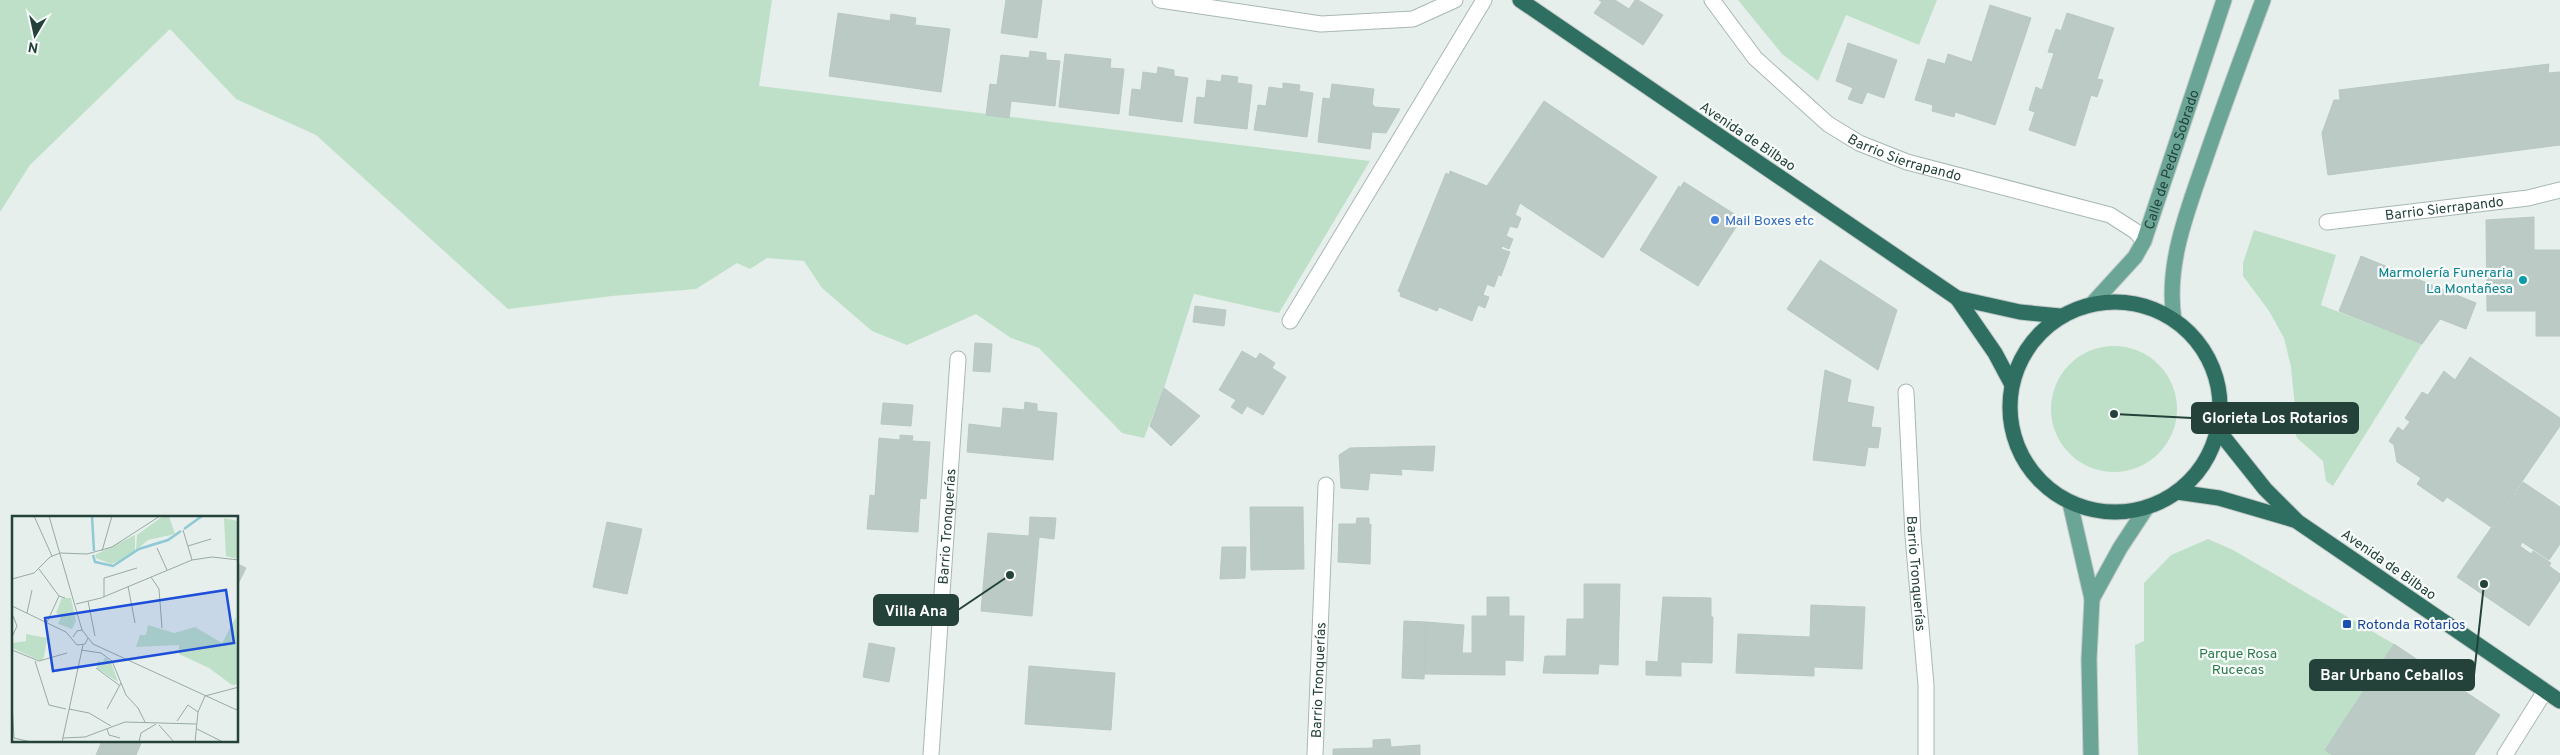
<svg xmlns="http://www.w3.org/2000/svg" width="2560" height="755" font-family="Overpass,sans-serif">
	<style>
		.green { fill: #bfe0c8 }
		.building { fill: #bbcac4; stroke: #b8c9c2 }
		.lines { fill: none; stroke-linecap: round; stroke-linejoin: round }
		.lane-casing { stroke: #a8b8b2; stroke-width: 17 }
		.street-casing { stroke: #a8b8b2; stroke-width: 17 }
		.primary-casing { stroke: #c2cac8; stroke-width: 17 }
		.highway-casing { stroke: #c2cac8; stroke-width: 17 }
		.lane { stroke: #fff; stroke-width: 15 }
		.street { stroke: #fff; stroke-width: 15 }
		.primary { stroke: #6aa596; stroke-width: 15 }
		.highway { stroke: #2f6f62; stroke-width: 15 }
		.shop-dot { fill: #3f7fe0; stroke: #f7fbf9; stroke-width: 2 }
		.culture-dot { fill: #0f9aa8; stroke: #f7fbf9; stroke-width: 2 }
		.transit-dot { fill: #1a4fb4; stroke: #f7fbf9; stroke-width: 2 }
		.labels { text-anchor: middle; stroke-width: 4.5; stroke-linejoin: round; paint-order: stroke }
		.street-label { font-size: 14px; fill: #24423a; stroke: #f7fbf9 }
		.shop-label { font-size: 14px; fill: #366cbe; stroke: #f7fbf9; text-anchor: start }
		.culture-label { font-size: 14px; fill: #0d838f; stroke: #f7fbf9; text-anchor: end }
		.transit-label { font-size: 14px; fill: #164399; stroke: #f7fbf9; text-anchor: start }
		.park-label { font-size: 14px; fill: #2d7a4b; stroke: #f7fbf9 }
		.inset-river { fill: none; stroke: #8ec9d4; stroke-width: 2.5 }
		.inset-road { fill: none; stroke: #98aaa4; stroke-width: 1 }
		.view { fill: #1d4ed8; fill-opacity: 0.15; stroke: #1d4ed8; stroke-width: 2.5 }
		.inset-edge { fill: none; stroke: #24423a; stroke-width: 2.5 }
		.leader { fill: none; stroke: #24423a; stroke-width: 2 }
		.callout-dot { fill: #24423a; stroke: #f7fbf9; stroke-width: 2 }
		.callout { fill: #24423a; stroke: #24423a; stroke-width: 2 }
		.callout-label { font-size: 15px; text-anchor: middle; font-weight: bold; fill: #fff }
	</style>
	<rect width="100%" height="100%" fill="#e6efeb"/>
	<g class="green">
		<polygon points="0,0 772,0 759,86 1370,161 1279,313 1194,294 1164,388 1144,438 1122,433 1039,348 1011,338 976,314 907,345 872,331 822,288 804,261 767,258 750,269 737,263 696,289 612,296 508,309 316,135 236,99 170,29 30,165 0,212"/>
		<polygon points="1738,0 1937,0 1919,45 1846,15 1818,81 1782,54"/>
		<polygon points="2254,230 2336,255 2321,305 2422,344 2333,486 2326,481 2323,461 2297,438 2294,429 2296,416 2291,367 2284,338 2269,311 2243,276 2243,263"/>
		<circle cx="2114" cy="409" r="63"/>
		<polygon points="2208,539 2233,550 2394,644 2325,750 2332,755 2138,755 2135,645 2144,641 2144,583 2171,555"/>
	</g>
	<g class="building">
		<polygon points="1006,0 1042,0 1037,38 1001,33"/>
		<polygon points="1599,0 1615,0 1629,9 1635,0 1638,0 1663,15 1643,45 1594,13 1602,2"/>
		<polygon points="1990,5 2031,18 1995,125 1955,112 1954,117 1932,111 1933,105 1915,100 1928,59 1945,64 1948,54 1972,62"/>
		<polygon points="838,13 890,21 891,14 916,18 915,25 950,29 941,92 829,76"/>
		<polygon points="2067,13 2114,28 2097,79 2103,80 2097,97 2091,95 2075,146 2029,130 2035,112 2029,110 2036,87 2042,90 2054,53 2048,52 2056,29 2061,31"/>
		<polygon points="1848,43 1897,60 1884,98 1867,92 1862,104 1848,99 1853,88 1836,81"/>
		<polygon points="1030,51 1046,53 1046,60 1060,61 1055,106 1011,101 1009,118 986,115 990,84 997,85 1001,55 1029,58"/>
		<polygon points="1065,54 1111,59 1110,68 1124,69 1119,114 1059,107"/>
		<polygon points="2549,64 2548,73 2560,72 2560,145 2328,175 2322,133 2334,100 2340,100 2339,90"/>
		<polygon points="1158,67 1174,70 1174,76 1188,78 1182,122 1129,115 1132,89 1141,90 1143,72 1157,74"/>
		<polygon points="1222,75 1238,77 1237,83 1252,85 1247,129 1194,123 1197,97 1205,98 1207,80 1221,82"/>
		<polygon points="1283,83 1300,85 1299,91 1313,93 1307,137 1254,130 1258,105 1266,106 1269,87 1283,89"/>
		<polygon points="1332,84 1374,89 1372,104 1375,107 1400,109 1386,133 1372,132 1370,149 1318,142 1323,98 1330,99"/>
		<polygon points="1544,101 1657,177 1603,258 1520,203 1515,215 1521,218 1518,226 1517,228 1510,226 1506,236 1513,239 1509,249 1502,246 1501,249 1510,252 1501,276 1491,272 1498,276 1494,287 1487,284 1483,295 1489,297 1485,308 1478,305 1472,321 1439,307 1437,311 1400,296 1401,293 1398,291 1446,173 1449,175 1450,171 1487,186"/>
		<polygon points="1684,182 1739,217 1736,222 1738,224 1698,286 1640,250 1679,186 1680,188"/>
		<polygon points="2534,217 2534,250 2560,250 2560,336 2536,336 2536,311 2487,311 2486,220"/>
		<polygon points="2361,256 2476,303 2466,329 2440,319 2422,344 2339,311"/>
		<polygon points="1820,260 1897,310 1878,370 1787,309"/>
		<polygon points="1195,306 1226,310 1224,326 1193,322"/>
		<polygon points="975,343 992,344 990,372 973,371"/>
		<polygon points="1242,351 1256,359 1260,353 1275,363 1272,368 1286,377 1263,415 1247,406 1242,414 1231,407 1236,400 1219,390"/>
		<polygon points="2470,357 2560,418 2560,426 2491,527 2447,497 2443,502 2417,484 2421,478 2397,462 2394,445 2389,441 2398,427 2403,431 2410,422 2405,418 2422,392 2428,395 2444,371 2455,380"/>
		<polygon points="1825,370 1851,380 1847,402 1874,407 1871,427 1881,428 1878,448 1868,447 1865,466 1813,460"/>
		<polygon points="1164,388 1200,416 1171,446 1150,426"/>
		<polygon points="1025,402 1037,404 1037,411 1057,413 1053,460 967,452 969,424 1001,428 1003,408 1024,410"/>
		<polygon points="883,403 913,405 911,426 881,424"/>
		<polygon points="900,435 913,436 912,441 930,442 926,499 920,498 918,532 867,529 870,495 875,496 879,438 900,440"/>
		<polygon points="1435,446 1433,471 1401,469 1402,475 1370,473 1368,490 1341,488 1339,455 1350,448"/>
		<polygon points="2523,482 2560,507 2560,544 2549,560 2522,542 2520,546 2531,554 2533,551 2551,563 2549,566 2560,574 2560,580 2529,626 2457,577"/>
		<polygon points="1250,507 1303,507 1304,569 1251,570"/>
		<polygon points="1030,517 1056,518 1054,539 1039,537 1032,616 981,611 988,533 1029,536"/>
		<polygon points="1357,518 1369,518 1369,525 1371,524 1370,564 1338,562 1339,524 1356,524"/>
		<polygon points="607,522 642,529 627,594 593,587"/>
		<polygon points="1222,547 1246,547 1245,578 1220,579"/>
		<polygon points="238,564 246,568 238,584"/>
		<polygon points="1584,584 1620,584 1618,665 1599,664 1598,674 1543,673 1545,656 1566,656 1567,619 1584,619"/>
		<polygon points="1487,597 1509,597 1509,616 1524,616 1523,661 1505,660 1505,675 1424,674 1426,622 1464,625 1462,653 1472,653 1472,616 1487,616"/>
		<polygon points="1663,597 1711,598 1711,617 1713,617 1712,663 1681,662 1681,676 1646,675 1646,661 1658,662"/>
		<polygon points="1811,605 1865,607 1862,669 1814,667 1814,676 1736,673 1738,634 1810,637"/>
		<polygon points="1404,621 1426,622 1424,679 1402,678"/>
		<polygon points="869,643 895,648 889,682 863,677"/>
		<polygon points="2394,644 2500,715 2474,755 2332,755 2325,750"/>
		<polygon points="1029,666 1115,673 1111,730 1025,724"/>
		<polygon points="1390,739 1391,747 1420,745 1420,755 1333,755 1333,749 1373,748 1373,740"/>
		<polygon points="102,741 142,741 136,755 96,755"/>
	</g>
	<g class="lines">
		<g class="lane-casing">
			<g id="lane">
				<polyline points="1160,0 1321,24 1413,19 1455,0"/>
				<polyline points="1290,321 1484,0"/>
			</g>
		</g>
		<g class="street-casing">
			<g id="street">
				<path id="s1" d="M1712 0 1755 58 1828 124 1859 143 1907 162 2110 215 2135 231 2144 241"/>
				<path id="s2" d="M2327 222 2528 198 2560 190"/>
				<path id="s3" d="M1906 392 1913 536 1926 685V755"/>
				<path id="s4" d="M931 755 958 359"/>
				<path id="s5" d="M1315 755 1326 485"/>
				<polyline points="2505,755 2545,691"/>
			</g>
		</g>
		<g class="primary-casing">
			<g id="primary">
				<path id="s6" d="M2092 304 2135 257 2144 241 2224 0"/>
				<path d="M2174 320C2165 263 2189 207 2207 154 2225 102 2244 51 2263 0"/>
				<polyline points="2070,503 2092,599 2089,659 2091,755"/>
				<polyline points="2092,599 2120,548 2147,507"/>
			</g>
		</g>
		<g class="highway-casing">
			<g id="highway">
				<polyline points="1520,0 1957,298 2020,312 2060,316"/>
				<polyline points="1957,298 1995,353 2011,383"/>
				<circle cx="2115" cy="407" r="105"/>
				<polyline points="2218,430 2265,489 2298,522 2560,701"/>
				<polyline points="2177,492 2219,498 2294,520"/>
			</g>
		</g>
		<use href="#lane" class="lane"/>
		<use href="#street" class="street"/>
		<use href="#primary" class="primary"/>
		<use href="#highway" class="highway"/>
	</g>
	<circle class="shop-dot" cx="1715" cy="220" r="5"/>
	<circle class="culture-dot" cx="2523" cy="280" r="5"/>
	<rect class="transit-dot" x="2342" y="619" width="10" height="10" rx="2.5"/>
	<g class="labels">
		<g class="street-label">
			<text transform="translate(1748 136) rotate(34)" y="5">Avenida de Bilbao</text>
			<text dy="5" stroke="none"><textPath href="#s1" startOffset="255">Barrio Sierrapando</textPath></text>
			<text dy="5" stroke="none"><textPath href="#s6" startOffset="168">Calle de Pedro Sobrado</textPath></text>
			<text dy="5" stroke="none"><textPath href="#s2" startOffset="118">Barrio Sierrapando</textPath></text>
			<text dy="5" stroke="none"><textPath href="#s4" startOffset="229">Barrio Tronquerías</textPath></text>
			<text transform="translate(2389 564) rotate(35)" y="5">Avenida de Bilbao</text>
			<text dy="5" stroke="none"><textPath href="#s3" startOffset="182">Barrio Tronquerías</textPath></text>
			<text dy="5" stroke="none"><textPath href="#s5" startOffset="75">Barrio Tronquerías</textPath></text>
		</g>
		<g class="shop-label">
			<text x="1725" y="225">Mail Boxes etc</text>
		</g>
		<g class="culture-label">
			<text x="2513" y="277">Marmolería Funeraria<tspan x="2513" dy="16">La Montañesa</tspan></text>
		</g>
		<g class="transit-label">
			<text x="2357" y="629">Rotonda Rotarios</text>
		</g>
		<g class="park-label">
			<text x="2238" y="658">Parque Rosa<tspan x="2238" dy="16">Rucecas</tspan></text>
		</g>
	</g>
	<g transform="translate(12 516)">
		<rect width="226" height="226" fill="#e6efeb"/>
		<path d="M151 0H157L163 18 136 24 124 34 125 19ZM212 2 226 5V43L214 40ZM123 19V35L107 45 99 48 84 42 83 39ZM50 82H59L64 105 60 113 46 108 49 100 44 97ZM224 101 226 168 220 169 197 152 167 138V129L124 131 128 119H134L136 109 162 117 183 111 210 127ZM14 118 35 122 32 141 29 145 0 132V127L14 125ZM93 141 99 146 106 166 85 152 86 145 91 146Z" fill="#bfe0c8"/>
		<path class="inset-river" d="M80 0 82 35M172 13 190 0M81 39 83 46 101 50 127 33 156 24 169 15"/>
		<path class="inset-road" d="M22 0 40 40M37 0 70 114M171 14 180 44M176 30 199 23M145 32 155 54M90 35 100 0M27 53 47 80 53 82M139 61 147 73 150 112M0 63 22 57 38 41 48 37 75 38 100 31 148 0M116 70 123 107M92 81V62L125 52M76 85 83 120M64 88 89 82 180 44 200 41 227 44M0 90 54 116 65 129 73 128 76 122M15 97 20 74M35 106 47 80M0 121 5 110 1 100M61 121 65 115 70 114 81 128 227 195M0 134 27 145 55 137M69 134 89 137 100 145 114 179 126 192 133 206M23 145 37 189 54 193M84 152 107 169M0 186 2 222M57 193 77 197 99 210M95 193 109 167M165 205 176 189 186 196M147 209 162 226M95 213 97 219 108 222M185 213 211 226M2 222 19 226M51 222 73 221 113 206 184 208M50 226 71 129M127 226 129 217 144 208M183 226 186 196 193 180 227 171"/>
		<path class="view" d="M214 74 222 127 41 155 33 102Z"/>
		<rect width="226" height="226" class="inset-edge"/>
	</g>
	<path class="leader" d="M2114 414L2192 418M1010 575L958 610M2484 584L2474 675"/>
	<g class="callout-dot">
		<circle cx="2114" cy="414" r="5"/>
		<circle cx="1010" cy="575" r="5"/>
		<circle cx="2484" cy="584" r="5"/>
	</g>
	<g class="callout">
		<rect x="2192" y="403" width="166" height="30" rx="5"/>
		<rect x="874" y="595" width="84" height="30" rx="5"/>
		<rect x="2310" y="660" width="164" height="30" rx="5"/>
	</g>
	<g class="callout-label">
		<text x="2275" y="423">Glorieta Los Rotarios</text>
		<text x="916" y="616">Villa Ana</text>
		<text x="2392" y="680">Bar Urbano Ceballos</text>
	</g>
	<g transform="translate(35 35) rotate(189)" stroke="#f7fbf9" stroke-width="4" paint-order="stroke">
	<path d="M0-4L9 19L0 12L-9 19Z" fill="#24423a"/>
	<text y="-8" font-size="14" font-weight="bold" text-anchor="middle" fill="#24423a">N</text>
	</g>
</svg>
